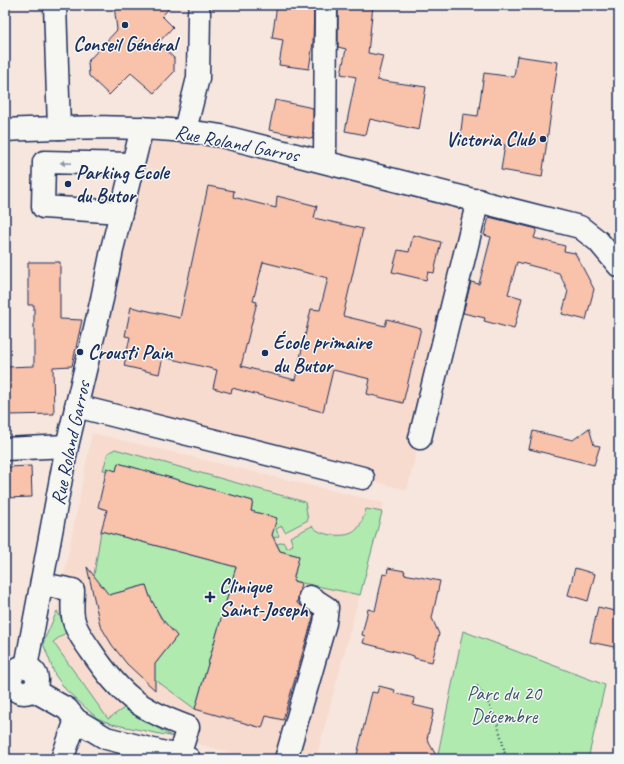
<svg xmlns="http://www.w3.org/2000/svg" width="624" height="764" font-family="Caveat,sans-serif">
	<style>
		.built { fill: #f7dbce }
		.green { fill: #b1eaae; stroke: #668c86 }
		.building { fill: #f8c2ab; stroke: #1b2f5e; fill-rule: evenodd }
		.lines { fill: none; stroke-linecap: round; stroke-linejoin: round }
		.minor-casing { stroke: #1b2f5e; stroke-width: 25 }
		.path { stroke: #1b2f5e; stroke-width: 2.5; stroke-dasharray: 1 3; stroke-linecap: butt }
		.minor { stroke: #f6f6f2; stroke-width: 22 }
		.oneway { fill: #8892a8 }
		.poi-dot { fill: #1b2f5e; stroke: #f6f6f2; stroke-width: 1.5 }
		.labels { text-anchor: middle; stroke-width: 3; stroke-linejoin: round; paint-order: stroke }
		.poi-label { font-size: 20px; font-weight: bold; fill: #1b2f5e; stroke: #f6f6f2; text-anchor: start }
		.street-label { font-size: 20px; fill: #1b2f5e; stroke: #f6f6f2 }
		.park-label { font-size: 20px; fill: #39546e; stroke: #f6f6f2 }
	</style>
	<rect width="100%" height="100%" fill="#f7e6dd"/>
	<filter id="ink" filterUnits="userSpaceOnUse"><feTurbulence type="fractalNoise" baseFrequency=".025" numOctaves="2"/><feDisplacementMap in="SourceGraphic" scale="8" xChannelSelector="R" yChannelSelector="G"/><feConvolveMatrix kernelMatrix="1 2 1 2 8 2 1 2 1" color-interpolation-filters="sRGB"/></filter>
	<g filter="url(#ink)">
		<g class="built">
			<polygon points="142,128 478,200 407,490 76,406"/>
			<polygon points="92,433 384,503 316,759 253,759 108,719 52,642 67,631 57,611"/>
		</g>
		<g class="green">
			<polygon points="115,449 305,502 308,520 285,532 282,526 276,529 279,536 274,538 272,535 276,518 251,511 253,501 118,463 116,471 103,470 108,453"/>
			<path d="M366 509 382 512 360 595 293 581 299 556 280 551 277 544 283 542 287 548 293 545 290 537 312 526C318 532 324 534 332 535 355 537 360 530 366 509Z"/>
			<path d="M101 531 236 567 195 709 153 678 152 668 177 636C162 621 152 605 146 585L106 596 98 586 92 588Z"/>
			<polygon points="57,611 68,631 53,642 108,719 124,708 171,736 184,739 112,724 97,718 66,690 55,675 43,643"/>
			<polygon points="463,631 605,685 588,759 437,759"/>
			<circle cx="23" cy="680" r="13"/>
		</g>
		<g class="building">
			<polygon points="114,5 172,5 162,16 173,27 158,43 174,58 174,72 154,93 131,73 109,95 89,76 88,61 117,30"/>
			<polygon points="277,5 314,5 313,43 309,69 279,65 283,40 272,38"/>
			<polygon points="338,5 373,5 368,53 383,56 377,80 426,87 419,130 370,119 366,135 345,131 356,77 341,74 346,49 338,47"/>
			<polygon points="517,56 558,62 542,177 501,170 505,145 460,139 463,114 478,116 484,73 514,77"/>
			<polygon points="275,100 313,108 313,139 269,130"/>
			<path d="M208 186 234 191 233 197 276 208 277 196 317 206 314 218 363 229 343 316 385 326 387 319 421 328 403 403 367 394 370 379 333 370 323 412 232 388 231 393 213 388 217 370 163 357 159 374 124 366 130 337 125 336 131 307 180 318ZM263 262 328 278 320 310 311 309 295 380 241 366 257 302 253 301Z"/>
			<polygon points="489,217 537,229 534,238 565,246 564,251 575,253 594,289 586,320 562,314 568,291 559,273 517,262 508,294 522,298 514,329 484,321 485,318 463,313 471,282 479,284 491,237 484,235"/>
			<polygon points="413,235 441,242 434,273 428,272 426,280 392,272 398,250 409,252"/>
			<polygon points="28,262 60,262 60,319 82,320 72,366 53,367 54,414 9,415 7,367 34,366 34,305 28,305"/>
			<polygon points="589,428 594,445 600,446 594,465 529,449 533,431 573,440"/>
			<polygon points="118,463 253,501 251,511 277,518 272,535 280,551 299,556 293,581 301,583 297,603 314,614 283,720 266,716 262,728 195,709 236,567 101,531 107,510 98,507 107,468 116,471"/>
			<polygon points="31,466 32,497 5,498 5,471 8,471 8,467"/>
			<polygon points="87,567 109,595 146,585 150,597 161,618 177,636 155,664 155,690 127,664 112,645 100,625"/>
			<polygon points="388,568 405,571 404,574 440,581 432,618 439,634 432,662 414,658 414,656 363,643 365,636 362,635 368,609 375,611 383,574 387,575"/>
			<polygon points="575,568 595,574 588,601 568,595"/>
			<polygon points="598,607 619,612 619,648 590,642"/>
			<polygon points="379,686 395,690 394,693 414,698 413,705 434,710 427,739 438,759 356,759 372,692 377,693"/>
		</g>
		<g class="lines">
			<g class="minor-casing">
				<g id="minor">
					<polyline points="55,5 59,128"/>
					<path d="M5 130C77 127 149 124 221 136L580 227 598 241 619 266"/>
					<polyline points="185,130 198,78 199,13"/>
					<polyline points="325,161 326,5"/>
					<polyline points="121,212 43,207 44,162 133,164"/>
					<polyline points="76,406 363,478"/>
					<polyline points="420,438 478,200"/>
					<polyline points="5,449 67,446"/>
					<path d="M42 584 73 590C73 600 71 612 74 621 76 631 85 642 91 651 120 694 138 709 188 727L179 756"/>
					<circle cx="24" cy="680" r="13"/>
					<polyline points="26,667 67,446 102,299 113,245 142,128"/>
					<polyline points="33,690 67,709 76,720 106,738 189,759"/>
					<polyline points="62,759 76,720"/>
					<polyline points="286,759 325,623 327,608 310,597"/>
				</g>
			</g>
			<path class="path" d="M477 686C494 708 501 732 506 759"/>
			<use href="#minor" class="minor"/>
		</g>
		<defs><path id="oneway-solid" d="M-6-.8H1V-3.2L6.5 0L1 3.2V.8H-6Z"/></defs>
		<use class="oneway" href="#oneway-solid" transform="translate(66 163) rotate(-178)"/>
	</g>
	<g class="poi-dot">
		<circle cx="125" cy="25" r="4"/>
		<circle cx="543" cy="139" r="4"/>
		<circle cx="68" cy="184" r="4"/>
		<circle cx="80" cy="352" r="4"/>
		<circle cx="265" cy="353" r="4"/>
		<path d="M208 591h4v4h4v4h-4v4h-4v-4h-4v-4h4z"/>
	</g>
	<g class="labels">
		<g class="poi-label">
			<text x="125" y="51" text-anchor="middle">Conseil Général</text>
			<text x="535" y="146" text-anchor="end">Victoria Club</text>
			<text x="76" y="179">Parking Ecole<tspan x="76" dy="23">du Butor</tspan></text>
			<text x="273" y="349">École primaire<tspan x="273" dy="23">du Butor</tspan></text>
			<text x="88" y="359">Crousti Pain</text>
			<text x="219" y="593">Clinique<tspan x="219" dy="23">Saint-Joseph</tspan></text>
		</g>
		<g class="street-label">
			<text transform="translate(237 143) rotate(11)" y="7">Rue Roland Garros</text>
			<text transform="translate(70 443) rotate(-78)" y="7">Rue Roland Garros</text>
		</g>
		<g class="park-label">
			<text x="504" y="700">Parc du 20<tspan x="504" dy="23">Décembre</tspan></text>
		</g>
	</g>
	<rect width="624" height="764" fill="none" stroke="#f6f6f2" stroke-width="20"/>
	<rect x="10" y="10" width="604" height="744" fill="none" stroke="#1b2f5e" stroke-width="1.5" filter="url(#ink)"/>
</svg>
